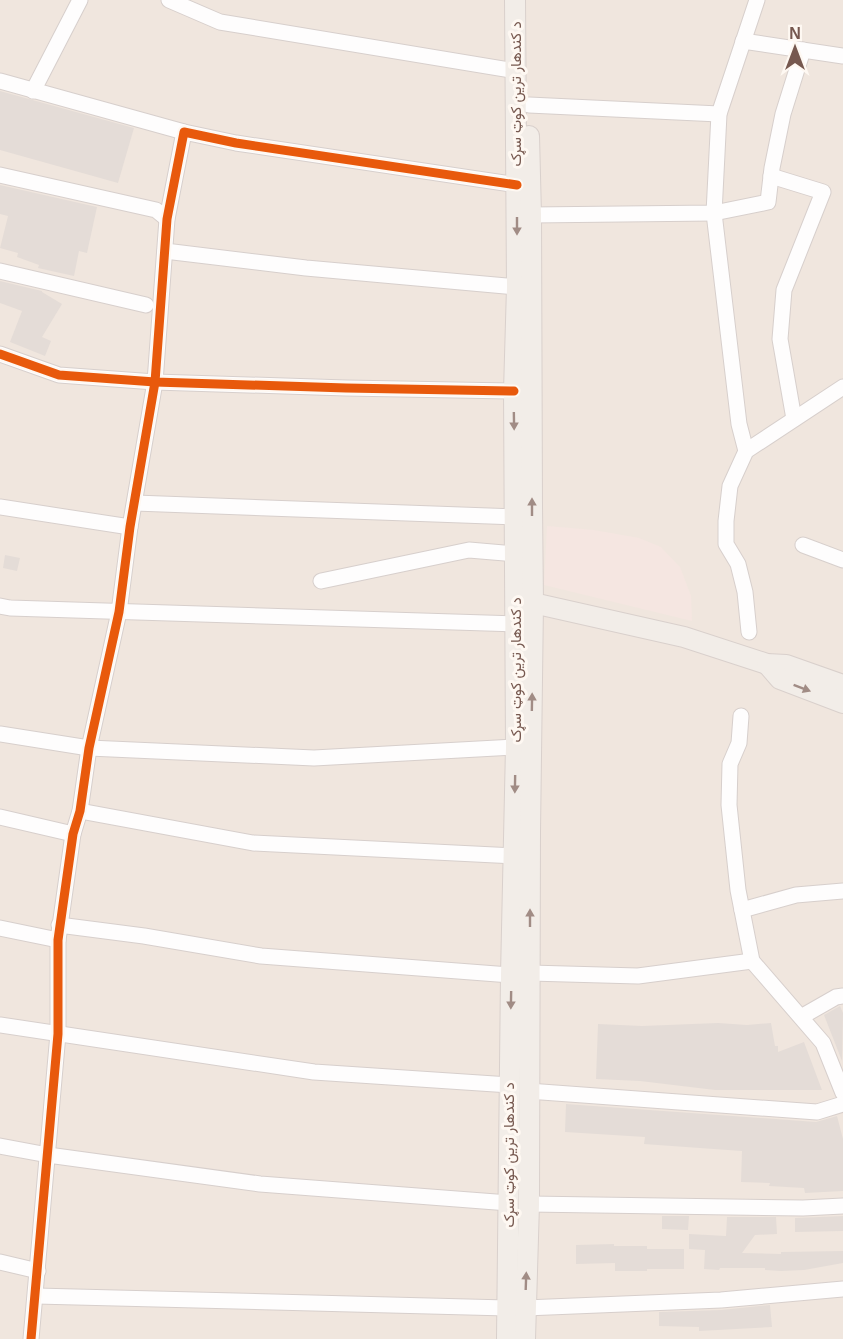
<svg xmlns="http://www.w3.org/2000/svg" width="843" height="1339" font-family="Arial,Vazirmatn,sans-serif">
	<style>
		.residential { fill: #f0e6de }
		.commercial { fill: #f5e6e1 }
		.building { fill: #e4dcd7 }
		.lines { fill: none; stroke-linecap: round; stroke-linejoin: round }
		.minor-casing { stroke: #d7cfcc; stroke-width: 17 }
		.major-casing { stroke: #d9d0cc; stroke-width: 22 }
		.minor { stroke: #fefdfd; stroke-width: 15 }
		.major { stroke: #f2ede8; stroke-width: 20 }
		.cycleway-casing { stroke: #fef8f2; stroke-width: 13 }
		.cycleway { stroke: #e8590c; stroke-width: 9 }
		.oneway { fill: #a18c85 }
		.labels { text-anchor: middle; stroke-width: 6; stroke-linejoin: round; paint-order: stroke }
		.street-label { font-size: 15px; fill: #76584f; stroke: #fef8f2 }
	</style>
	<rect width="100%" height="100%" fill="#f8f4f0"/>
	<rect class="residential" x="0" y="0" width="843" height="1339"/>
	<polygon class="commercial" points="547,526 594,530 639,538 661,547 680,567 691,596 692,621 544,585"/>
	<g class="building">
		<polygon points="0,91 134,128 118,183 0,150"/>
		<polygon points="0,185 97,207 87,253 79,251 74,276 38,268 39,265 17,257 18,253 0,248 8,216 0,214"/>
		<polygon points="0,281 42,291 42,292 62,304 42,337 51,341 45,356 10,342 22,311 0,303"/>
		<polygon points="5,555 20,558 17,571 3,568"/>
		<polygon points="840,1006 843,1013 842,1061 824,1015"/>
		<polygon points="718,1023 747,1025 771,1023 775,1046 778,1046 778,1052 804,1042 822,1090 715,1090 640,1081 596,1079 598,1024 642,1026"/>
		<polygon points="566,1104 816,1122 837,1116 843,1139 843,1191 805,1193 804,1188 769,1186 770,1183 741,1182 742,1151 644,1144 645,1137 565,1132"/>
		<polygon points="662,1216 689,1216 688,1230 662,1229"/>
		<polygon points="843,1216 843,1231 795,1232 795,1218"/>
		<polygon points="727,1217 776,1217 777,1234 755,1235 742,1253 781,1254 781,1252 843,1251 843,1263 804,1270 781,1271 765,1270 765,1268 720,1268 719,1270 704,1269 705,1250 689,1249 689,1234 726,1236"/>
		<polygon points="614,1244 614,1246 647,1246 647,1249 684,1249 684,1269 647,1269 647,1271 615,1271 615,1263 576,1264 576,1245"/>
		<polygon points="770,1305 772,1327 699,1331 699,1327 659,1326 659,1312 721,1310"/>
	</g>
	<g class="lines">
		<g class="minor-casing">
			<g id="minor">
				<polyline points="169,0 220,22 516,71"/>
				<polyline points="743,41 843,56"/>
				<polyline points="0,81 184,132"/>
				<polyline points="33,91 80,0"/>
				<polyline points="529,105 719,114"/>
				<polyline points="0,175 156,210 167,219"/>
				<polyline points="771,176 823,192 784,290 780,339 794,419"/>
				<polyline points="531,215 714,213 768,202 772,168 783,114 803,50"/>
				<polyline points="165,251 306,268 517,287"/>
				<polyline points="0,271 146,305"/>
				<polyline points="0,354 59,375 155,382 346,388 514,391"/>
				<polyline points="746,451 739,424 714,213 719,114 757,0"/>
				<polyline points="135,503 515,517"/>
				<polyline points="0,507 130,527"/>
				<polyline points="803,545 843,560"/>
				<polyline points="321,581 469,550 515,554"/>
				<polyline points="0,606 10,608 515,624"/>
				<polyline points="749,632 745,592 738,564 726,544 726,521 730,486 746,451 843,387"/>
				<polyline points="741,716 739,743 730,764 729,805 738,890 752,961 823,1043 843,1093"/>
				<polyline points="0,734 89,748 314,758 516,747"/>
				<polyline points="80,811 253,843 514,856"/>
				<polyline points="0,817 73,834"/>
				<polyline points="742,910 796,895 843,891"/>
				<polyline points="59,925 144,936 261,956 511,975"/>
				<polyline points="0,928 58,940"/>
				<polyline points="530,973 638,976 752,961"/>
				<polyline points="801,1017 836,997 843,996"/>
				<polyline points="0,1025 314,1072 510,1085"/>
				<polyline points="528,1091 817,1112 843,1104"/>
				<polyline points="0,1146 48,1155 260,1184 509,1203"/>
				<polyline points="529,1204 803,1208 843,1206"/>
				<polyline points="0,1262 38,1271"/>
				<polyline points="36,1296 507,1308"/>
				<polyline points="525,1308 721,1300 843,1289"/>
				<polyline points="31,1339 58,1034 58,940 73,834 80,811 89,748 119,612 130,527 155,382 167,219 184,132 236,143 517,185"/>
			</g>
		</g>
		<g class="major-casing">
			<g id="major">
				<polyline points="521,602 533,603 684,637 767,664 786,665 843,685"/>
				<polyline points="767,664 780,679 843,703"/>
				<polyline points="507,1339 511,975 516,747 514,391 517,287 515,0"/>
				<polyline points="525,1339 529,1204 530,832 533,603 532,506 531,215 529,136"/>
			</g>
		</g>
		<use href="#minor" class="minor"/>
		<use href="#major" class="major"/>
		<g class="cycleway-casing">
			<g id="cycleway">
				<polyline points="0,354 59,375 155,382 346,388 514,391"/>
				<polyline points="31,1339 58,1034 58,940 73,834 80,811 89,748 119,612 130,527 155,382 167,219 184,132 236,143 517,185"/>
			</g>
		</g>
		<use href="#cycleway" class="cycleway"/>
	</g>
	<defs><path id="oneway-solid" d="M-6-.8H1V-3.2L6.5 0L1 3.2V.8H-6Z" transform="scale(1.5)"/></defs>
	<g class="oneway">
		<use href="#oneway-solid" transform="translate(517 226) rotate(90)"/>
		<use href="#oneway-solid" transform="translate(514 421) rotate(89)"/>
		<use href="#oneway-solid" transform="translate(532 507) rotate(-90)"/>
		<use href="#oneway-solid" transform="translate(802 688) rotate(21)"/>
		<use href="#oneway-solid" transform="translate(532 702) rotate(-89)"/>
		<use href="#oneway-solid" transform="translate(515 784) rotate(91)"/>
		<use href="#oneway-solid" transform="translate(530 918) rotate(-90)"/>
		<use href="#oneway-solid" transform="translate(511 1000) rotate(91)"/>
		<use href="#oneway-solid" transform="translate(526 1281) rotate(-88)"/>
	</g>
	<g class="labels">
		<g class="street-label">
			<text transform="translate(516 94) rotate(-90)" y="5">د کندهار ترين کوټ سړک</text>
			<text transform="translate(516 670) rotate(-90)" y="5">د کندهار ترين کوټ سړک</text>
			<text transform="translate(509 1155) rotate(-90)" y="5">د کندهار ترين کوټ سړک</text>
		</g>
	</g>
	<g transform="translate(795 48)" stroke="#fef8f2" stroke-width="4.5" paint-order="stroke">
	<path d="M0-4.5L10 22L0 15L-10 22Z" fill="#76584f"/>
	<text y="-9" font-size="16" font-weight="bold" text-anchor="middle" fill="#76584f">N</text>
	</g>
</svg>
